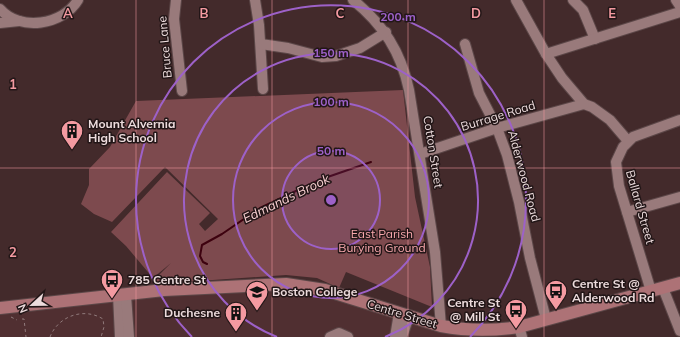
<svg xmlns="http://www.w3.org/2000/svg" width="680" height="337" font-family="Mulish,sans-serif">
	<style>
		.built { fill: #502f31 }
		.green { fill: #7d4a4e }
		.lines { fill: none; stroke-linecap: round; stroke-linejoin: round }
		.stream { stroke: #3d020f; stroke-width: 2 }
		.minor-casing { stroke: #5c4748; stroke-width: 12 }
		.major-casing { stroke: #5c4748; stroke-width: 14 }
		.path { stroke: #907a7b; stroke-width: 1; stroke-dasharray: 3 3; stroke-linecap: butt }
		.minor { stroke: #997a7b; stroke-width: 10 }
		.major { stroke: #ad7276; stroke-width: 12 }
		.grid { fill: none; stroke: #f49aa1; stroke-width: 1; stroke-opacity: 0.55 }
		.ring { fill: none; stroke: #9d61c8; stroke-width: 2 }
		.labels { text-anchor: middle; stroke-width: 3; stroke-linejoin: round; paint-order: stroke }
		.street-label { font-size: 12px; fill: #eddcdd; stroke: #221617 }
		.poi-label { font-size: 12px; font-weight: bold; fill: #eddcdd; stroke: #221617; text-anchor: start }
		.park-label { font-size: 12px; fill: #f7a7ac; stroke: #221617 }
		.water-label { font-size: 13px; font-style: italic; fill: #f9cfd1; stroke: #221617 }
		.grid-label { font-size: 13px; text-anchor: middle; font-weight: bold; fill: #f49aa1; stroke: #221617; stroke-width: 3; stroke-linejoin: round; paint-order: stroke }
		.centre { fill: #9d61c8; stroke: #221617; stroke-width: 2 }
		.ring-label { font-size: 12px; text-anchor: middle; font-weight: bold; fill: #9d61c8; stroke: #221617; stroke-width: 3; stroke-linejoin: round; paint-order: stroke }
	</style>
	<rect width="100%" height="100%" fill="#432a2b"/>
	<polygon class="built" points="286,284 441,326 519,327 518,337 0,337 0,308"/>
	<polygon class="green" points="403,90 415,197 430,267 432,307 346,272 339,288 317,278 286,275 155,284 153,281 171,263 153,278 126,246 111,232 167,172 210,213 199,224 205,231 218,219 165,167 112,222 94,214 81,204 89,185 89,169 110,147 136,101"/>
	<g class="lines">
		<polyline class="stream" points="207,264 203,262 200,256 202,245 222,234 260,208 319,180 371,162"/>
		<g class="minor-casing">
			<g id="minor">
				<polyline points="176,0 174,19 182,91"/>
				<polyline points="255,0 259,25 263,89"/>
				<path d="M353 0C383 24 401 52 409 90L435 252 441 326"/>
				<polyline points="516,0 546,54 562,78 584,104 592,107 610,120 628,141"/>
				<polyline points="573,0 583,10 595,39"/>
				<polyline points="676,0 680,6"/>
				<path d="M0 9C20 32 63 25 78 0"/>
				<polyline points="0,23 19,21"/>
				<polyline points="261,44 288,48 322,57 336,56 360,48 386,32"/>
				<polyline points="465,44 479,93 497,128 507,155 519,202 530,258 546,319"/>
				<polyline points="546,54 680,12"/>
				<polyline points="420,154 497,128 584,104"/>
				<polyline points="627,212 680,197"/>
				<polyline points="663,288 680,331"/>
				<polyline points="651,291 619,186 616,162 623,147 633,137 680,120"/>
				<polyline points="118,295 120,337"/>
				<polyline points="126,295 129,337"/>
				<polyline points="519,327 522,337"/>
				<polyline points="330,337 339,333 348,337"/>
				<polyline points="395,337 398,319 406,316 407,322 402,337"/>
			</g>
		</g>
		<g class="major-casing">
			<path id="major" d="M0 308 164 290 286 284 325 290 441 326C468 331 492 331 519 327L680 283"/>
		</g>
		<g class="path">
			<polyline points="11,317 17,320"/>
			<polyline points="22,319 24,319 26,337"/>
			<path d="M50 337C58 316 84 307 103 319L104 327 101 337"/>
		</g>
		<use href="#minor" class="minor"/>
		<use href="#major" class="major"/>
	</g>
	<path class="grid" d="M136 0V337M272 0V337M408 0V337M544 0V337M0 168H680"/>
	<circle cx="331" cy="200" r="49" fill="#9d61c8" fill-opacity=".12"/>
	<g class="ring">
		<circle cx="331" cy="200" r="49"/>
		<circle cx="331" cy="200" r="98"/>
		<path d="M277 337A147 147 0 1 1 385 337"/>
		<path d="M192 337A195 195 0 1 1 470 337"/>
	</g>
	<defs>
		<g id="building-pin" transform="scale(1.15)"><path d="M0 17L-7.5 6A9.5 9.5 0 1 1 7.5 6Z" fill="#f49aa1" stroke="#221617"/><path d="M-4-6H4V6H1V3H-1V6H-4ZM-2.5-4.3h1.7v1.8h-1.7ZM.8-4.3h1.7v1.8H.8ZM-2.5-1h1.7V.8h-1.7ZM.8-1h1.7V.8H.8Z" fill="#111"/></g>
		<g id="bus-pin" transform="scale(1.15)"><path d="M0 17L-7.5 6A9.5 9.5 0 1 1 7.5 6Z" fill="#f49aa1" stroke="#221617"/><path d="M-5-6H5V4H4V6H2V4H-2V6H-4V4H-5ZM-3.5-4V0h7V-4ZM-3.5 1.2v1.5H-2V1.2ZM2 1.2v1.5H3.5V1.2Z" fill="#111"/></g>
		<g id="university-pin" transform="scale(1.15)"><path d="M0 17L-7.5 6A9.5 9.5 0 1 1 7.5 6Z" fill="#f49aa1" stroke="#221617"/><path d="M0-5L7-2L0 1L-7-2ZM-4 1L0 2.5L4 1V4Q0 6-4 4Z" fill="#111"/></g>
	</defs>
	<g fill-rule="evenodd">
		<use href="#building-pin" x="72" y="131"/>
		<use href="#bus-pin" x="112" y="280"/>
		<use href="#bus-pin" x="556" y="291"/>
		<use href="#university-pin" x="257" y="292"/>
		<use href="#bus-pin" x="516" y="310"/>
		<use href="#building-pin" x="236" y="313"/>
	</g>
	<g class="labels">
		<g class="street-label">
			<text transform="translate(165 47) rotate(-95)" y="4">Bruce Lane</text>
			<text transform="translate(498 116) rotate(-17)" y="4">Burrage Road</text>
			<text transform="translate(433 152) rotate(81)" y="4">Cotton Street</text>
			<text transform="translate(524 176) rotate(75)" y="4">Alderwood Road</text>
			<text transform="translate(640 207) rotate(74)" y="4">Ballard Street</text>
			<text transform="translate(402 314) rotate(17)" y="4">Centre Street</text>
		</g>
		<g class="poi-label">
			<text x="88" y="128">Mount Alvernia<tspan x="88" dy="14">High School</tspan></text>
			<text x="128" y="284">785 Centre St</text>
			<text x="572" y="288">Centre St @<tspan x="572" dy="14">Alderwood Rd</tspan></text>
			<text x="272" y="296">Boston College</text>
			<text x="500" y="307" text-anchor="end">Centre St<tspan x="500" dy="14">@ Mill St</tspan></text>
			<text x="220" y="317" text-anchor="end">Duchesne</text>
		</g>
		<g class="park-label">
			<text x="382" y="238">East Parish<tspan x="382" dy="14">Burying Ground</tspan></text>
		</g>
		<g class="water-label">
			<text transform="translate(286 198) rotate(-26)" y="5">Edmands Brook</text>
		</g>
	</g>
	<g class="grid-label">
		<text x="68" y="18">A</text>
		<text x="204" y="18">B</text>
		<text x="340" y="18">C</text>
		<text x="476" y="18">D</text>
		<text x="612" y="18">E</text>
		<text x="13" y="89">1</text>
		<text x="13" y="257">2</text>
	</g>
	<circle cx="331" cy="200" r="6" class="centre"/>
	<g class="ring-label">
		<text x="398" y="21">200 m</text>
		<text x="331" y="57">150 m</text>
		<text x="331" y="106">100 m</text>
		<text x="331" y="155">50 m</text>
	</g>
	<g transform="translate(32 305) rotate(248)" stroke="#221617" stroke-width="3" paint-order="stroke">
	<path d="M0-3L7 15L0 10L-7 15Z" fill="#eddcdd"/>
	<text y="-6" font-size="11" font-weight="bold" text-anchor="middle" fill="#eddcdd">N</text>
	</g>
</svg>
